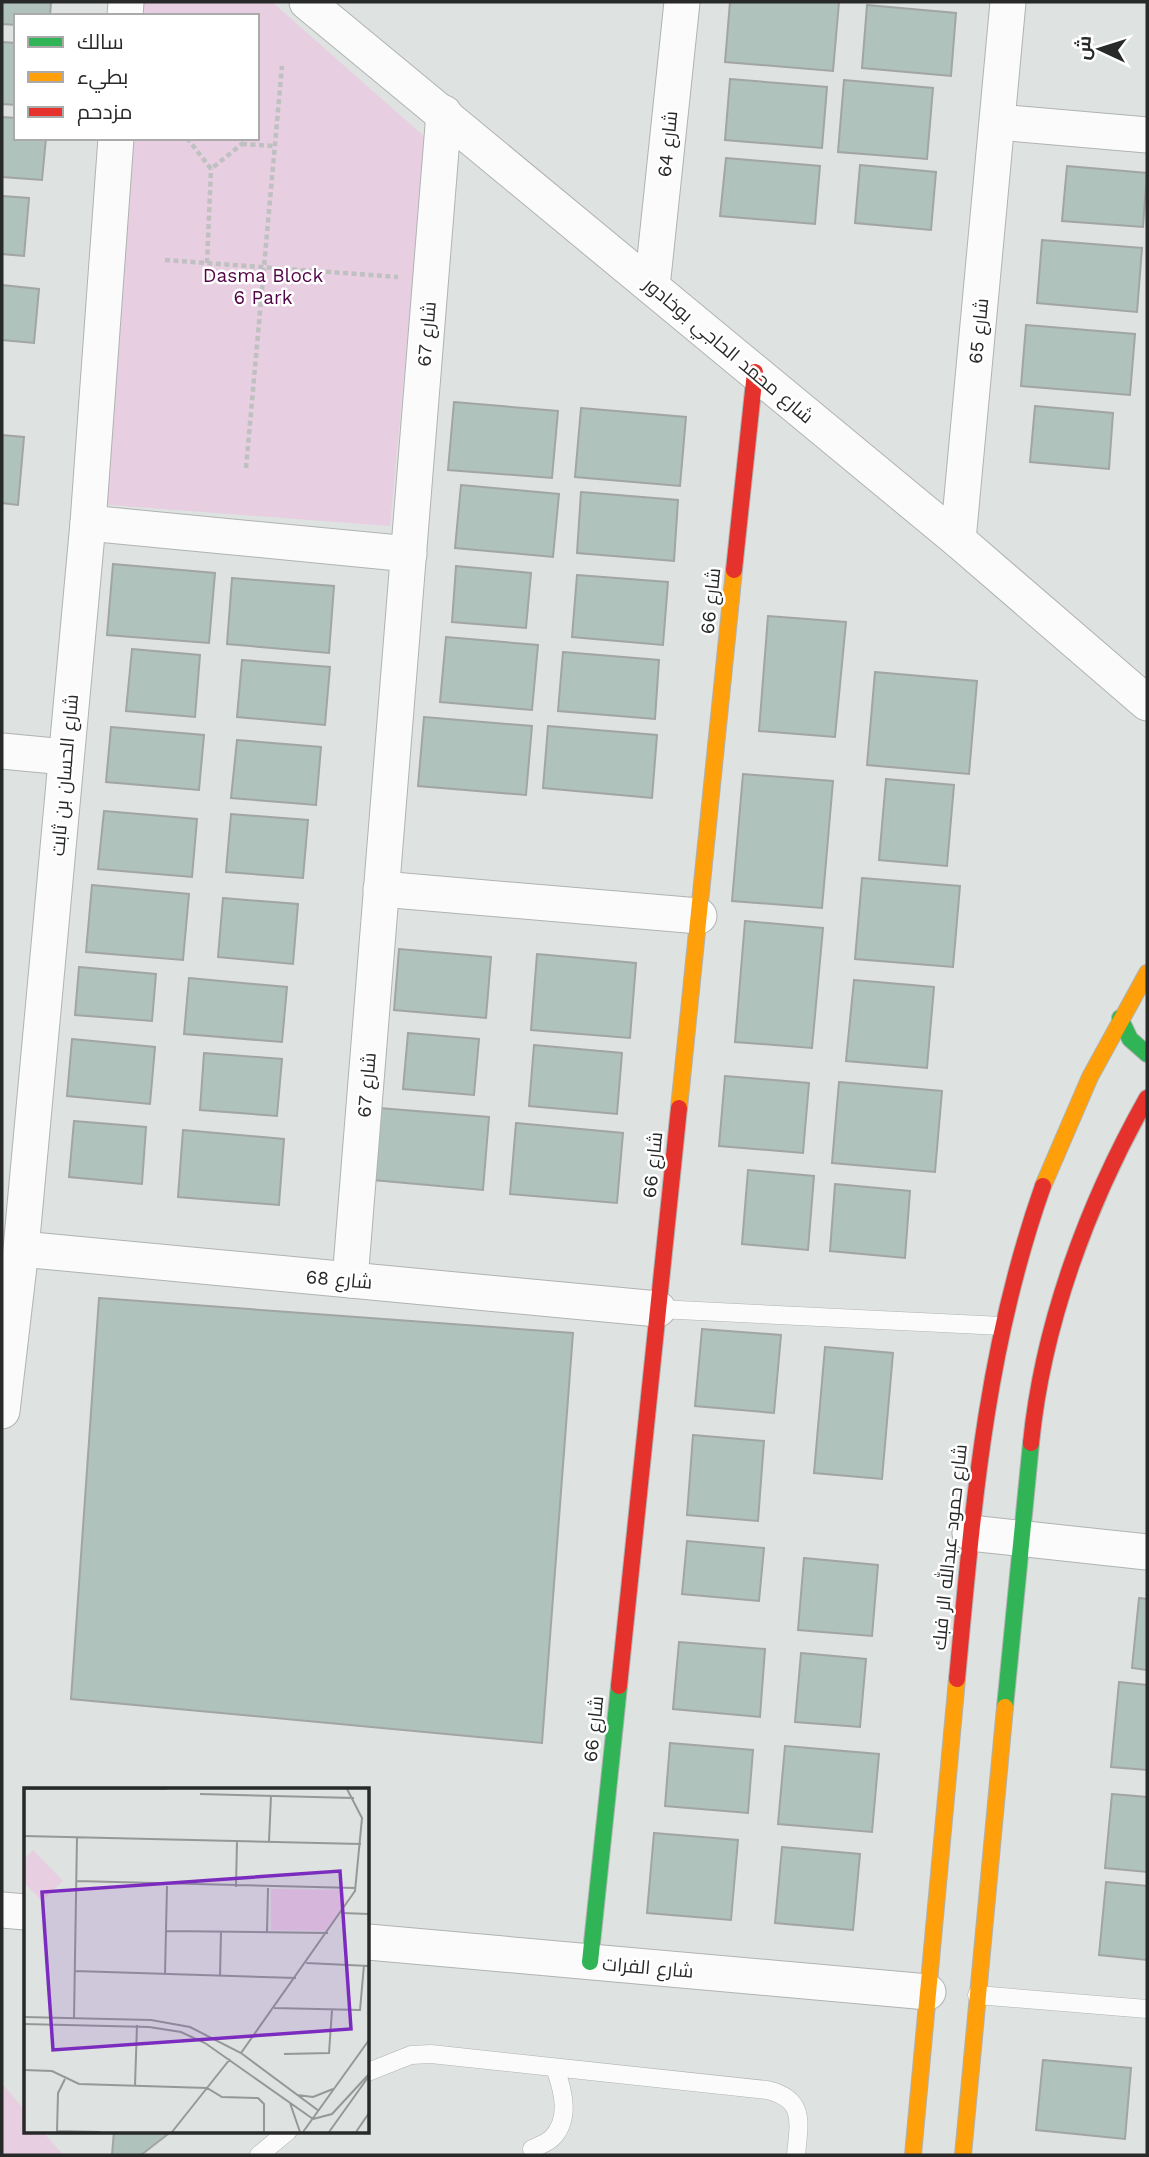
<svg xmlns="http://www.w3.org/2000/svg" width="1149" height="2157" font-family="'Work Sans',Cairo,sans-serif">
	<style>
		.green { fill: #e7cee1 }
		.building { fill: #afc2bb; stroke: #a2a5a4; stroke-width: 2 }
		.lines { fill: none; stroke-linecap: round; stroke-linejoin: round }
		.lane-casing { stroke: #b0b3b1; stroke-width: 19 }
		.street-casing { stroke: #b0b3b1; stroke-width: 37 }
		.fast-casing { stroke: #b0b3b1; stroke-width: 18 }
		.slow-casing { stroke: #b0b3b1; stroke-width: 18 }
		.jam-casing { stroke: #b0b3b1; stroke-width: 18 }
		.path { stroke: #bfc1c1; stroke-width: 4.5; stroke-dasharray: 5 3.5; stroke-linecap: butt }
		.lane { stroke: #fafbfa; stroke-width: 18 }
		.street { stroke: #fafbfa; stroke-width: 35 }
		.fast { stroke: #30b455; stroke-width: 16 }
		.slow { stroke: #ff9f0a; stroke-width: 16 }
		.jam { stroke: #e5322d; stroke-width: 16 }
		.labels { text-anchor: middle; stroke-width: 5; stroke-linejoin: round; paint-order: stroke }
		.street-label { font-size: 19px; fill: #282a29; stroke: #fff }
		.park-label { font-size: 19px; fill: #540548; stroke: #fff }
		.inset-road { fill: none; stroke: #959897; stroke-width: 2 }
		.view { fill: #7b2cbf; fill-opacity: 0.15; stroke: #7b2cbf; stroke-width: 3.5 }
		.inset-edge { fill: none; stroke: #282a29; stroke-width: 3.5 }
	</style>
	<rect width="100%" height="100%" fill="#dee2e0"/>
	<g class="green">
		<polygon points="138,2 272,2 426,138 390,526 97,504 127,138 257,138 257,16 137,16"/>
		<polygon points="2,2083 26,2112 26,2131 42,2131 63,2155 2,2155"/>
	</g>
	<g class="building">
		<polygon points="2,2 51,2 50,16 16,16 16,25 2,24"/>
		<polygon points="730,2 839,2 833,71 725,62"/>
		<polygon points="867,5 956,13 951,76 862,68"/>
		<polygon points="2,42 16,43 16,105 2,104"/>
		<polygon points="730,79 827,87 822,148 725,140"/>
		<polygon points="844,80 933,88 927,159 838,152"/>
		<polygon points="2,117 16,118 16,138 46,138 42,180 2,177"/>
		<polygon points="726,158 820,166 815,224 720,216"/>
		<polygon points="860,165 936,172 931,230 855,223"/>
		<polygon points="1067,166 1147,173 1143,227 1062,221"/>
		<polygon points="2,196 29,198 24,256 2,254"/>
		<polygon points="1042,240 1142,248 1137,312 1037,303"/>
		<polygon points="2,285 39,289 34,343 2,340"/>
		<polygon points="1026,325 1135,334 1130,395 1021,386"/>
		<polygon points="454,402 558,411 552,478 448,470"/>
		<polygon points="1035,406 1113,413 1109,469 1030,462"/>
		<polygon points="581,408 686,417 680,486 575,477"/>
		<polygon points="2,435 24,437 18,505 2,503"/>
		<polygon points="461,485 559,494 553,557 455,548"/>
		<polygon points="581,492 678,500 674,561 577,553"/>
		<polygon points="113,564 215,573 209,643 107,635"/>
		<polygon points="456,566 531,573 526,628 452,622"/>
		<polygon points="577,575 668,582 663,645 572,637"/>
		<polygon points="232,578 334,586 329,653 227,644"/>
		<polygon points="768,616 846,622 835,737 759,731"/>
		<polygon points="446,637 538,645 532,710 440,702"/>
		<polygon points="132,649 200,655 195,717 126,711"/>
		<polygon points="563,652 659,660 655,719 558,711"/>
		<polygon points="242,660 330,667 325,725 237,717"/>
		<polygon points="875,672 977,681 969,774 867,765"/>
		<polygon points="424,717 532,726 526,795 418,786"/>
		<polygon points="548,726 657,735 652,798 543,788"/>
		<polygon points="111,727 204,735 199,790 106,782"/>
		<polygon points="237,740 321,747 316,805 231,798"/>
		<polygon points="743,774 833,781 822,908 732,901"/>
		<polygon points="886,779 954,785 947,866 879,860"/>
		<polygon points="104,811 197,819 192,877 98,869"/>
		<polygon points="231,814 308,820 303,878 226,872"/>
		<polygon points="862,878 960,886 953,967 855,959"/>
		<polygon points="92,885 189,894 183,960 86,952"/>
		<polygon points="223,898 298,904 293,964 218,957"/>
		<polygon points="745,921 823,928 812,1048 735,1042"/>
		<polygon points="399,949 491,957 486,1018 394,1010"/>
		<polygon points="537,954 636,963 630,1038 531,1030"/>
		<polygon points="79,967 156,974 152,1021 75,1015"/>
		<polygon points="189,978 287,987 282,1042 184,1034"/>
		<polygon points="854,980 934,987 927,1068 846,1061"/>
		<polygon points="408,1033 479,1039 474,1095 403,1089"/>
		<polygon points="72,1039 155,1047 150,1104 67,1096"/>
		<polygon points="534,1045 622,1053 617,1114 529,1106"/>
		<polygon points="204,1053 282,1059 277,1116 200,1110"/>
		<polygon points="725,1076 809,1083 803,1153 719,1146"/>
		<polygon points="839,1082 942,1091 935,1172 832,1163"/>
		<polygon points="379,1108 489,1117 483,1190 373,1180"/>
		<polygon points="74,1121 146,1127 142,1184 69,1177"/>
		<polygon points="516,1123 623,1133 617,1203 510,1194"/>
		<polygon points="183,1130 284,1139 279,1205 178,1197"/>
		<polygon points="748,1170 814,1176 808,1250 742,1244"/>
		<polygon points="835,1184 910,1191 905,1258 830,1251"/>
		<polygon points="99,1298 573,1333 542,1743 71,1699"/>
		<polygon points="702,1329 781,1335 774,1413 695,1406"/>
		<polygon points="825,1347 893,1353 882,1479 814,1473"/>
		<polygon points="693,1435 764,1441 758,1521 687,1515"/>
		<polygon points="687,1541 764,1548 759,1601 682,1594"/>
		<polygon points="804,1558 878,1565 872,1636 798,1630"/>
		<polygon points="1139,1598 1147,1599 1147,1670 1132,1668"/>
		<polygon points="679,1642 765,1649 760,1717 673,1709"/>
		<polygon points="801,1653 866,1659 860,1727 795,1722"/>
		<polygon points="1119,1682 1147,1685 1147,1770 1111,1767"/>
		<polygon points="670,1743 753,1750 748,1813 665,1806"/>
		<polygon points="785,1746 879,1754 872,1832 778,1824"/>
		<polygon points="1112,1794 1147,1797 1147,1872 1105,1868"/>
		<polygon points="654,1833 738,1840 731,1920 647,1913"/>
		<polygon points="782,1847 860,1854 853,1930 775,1923"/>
		<polygon points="1106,1882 1147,1886 1147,1960 1099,1955"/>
		<polygon points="1043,2060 1131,2068 1125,2139 1036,2130"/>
		<polygon points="114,2131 172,2131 141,2155 112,2155"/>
	</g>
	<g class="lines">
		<g class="lane-casing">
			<g id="lane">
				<polyline points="658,1309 1002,1326"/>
				<polyline points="977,1995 1147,2009"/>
				<path d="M368 2072 411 2055 431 2054 767 2090C806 2099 799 2123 796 2155"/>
				<path d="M532 2149C538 2146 547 2143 552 2138 571 2119 563 2090 555 2068"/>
				<polyline points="259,2155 288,2131"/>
			</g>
		</g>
		<g class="street-casing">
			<g id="street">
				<polyline points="307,2 958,540 1147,703"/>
				<polyline points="125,16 126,2"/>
				<polyline points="998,122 1147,135"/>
				<polyline points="652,287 682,2"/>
				<polyline points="88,523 409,554"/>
				<polyline points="958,540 1008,2"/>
				<polyline points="2,751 65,757"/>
				<polyline points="381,889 699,916"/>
				<polyline points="21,1249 658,1309"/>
				<polyline points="350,1280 444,113"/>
				<polyline points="2,1411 21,1249 88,523 116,138"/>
				<polyline points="970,1533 1147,1552"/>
				<polyline points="2,1910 26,1912"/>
				<polyline points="368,1942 928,1992"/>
			</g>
		</g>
		<g class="fast-casing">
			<g id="fast">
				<polyline points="1120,1018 1130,1039 1147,1054"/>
				<polyline points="1005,1707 1031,1443"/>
				<polyline points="590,1962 619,1686"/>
			</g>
		</g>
		<g class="slow-casing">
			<g id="slow">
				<polyline points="679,1108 734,570"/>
				<polyline points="1043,1186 1090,1077 1147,973"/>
				<polyline points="913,2155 957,1679"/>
				<polyline points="963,2155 1005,1707"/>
			</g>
		</g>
		<g class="jam-casing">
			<g id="jam">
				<polyline points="734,570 755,372"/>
				<path d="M1031 1443C1043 1323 1088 1203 1147 1098"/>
				<path d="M957 1679C973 1509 985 1350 1043 1186"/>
				<polyline points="619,1686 679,1108"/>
			</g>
		</g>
		<g class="path">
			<polyline points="187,138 211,169 242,144 238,138"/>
			<polyline points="242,144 274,146"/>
			<polyline points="165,260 398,277"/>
			<polyline points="207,263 211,169"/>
			<polyline points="246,468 282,66"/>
		</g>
		<use href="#lane" class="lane"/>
		<use href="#street" class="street"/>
		<use href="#fast" class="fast"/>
		<use href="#slow" class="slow"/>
		<use href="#jam" class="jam"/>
	</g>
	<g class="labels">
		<g class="street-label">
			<text transform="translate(667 144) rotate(-84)" y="7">شارع 64</text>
			<text transform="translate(978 331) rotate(-84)" y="7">شارع 65</text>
			<text transform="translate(426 334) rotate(-85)" y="7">شارع 67</text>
			<text transform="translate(729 350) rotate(40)" y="7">شارع محمد الحاجي بوخادور</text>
			<text transform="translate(710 601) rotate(-84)" y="7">شارع 66</text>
			<text transform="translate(64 775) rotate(-85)" y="7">شارع الحسان بن ثابت</text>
			<text transform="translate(366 1085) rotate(-85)" y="7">شارع 67</text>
			<text transform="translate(652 1165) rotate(-84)" y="7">شارع 66</text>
			<text transform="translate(339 1279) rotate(5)" y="7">شارع 68</text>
			<text transform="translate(949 1547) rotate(-84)" y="7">شارع حمود عبدالله الر فبك</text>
			<text transform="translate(593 1729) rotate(-84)" y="7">شارع 66</text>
			<text transform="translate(648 1967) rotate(5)" y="7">شارع الفرات</text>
		</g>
		<g class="park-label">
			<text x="263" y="282">Dasma Block<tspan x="263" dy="22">6 Park</tspan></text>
		</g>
	</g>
	<g transform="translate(24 1788)">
		<rect width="345" height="345" fill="#dee2e0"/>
		<path d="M9 62 39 93 18 113 0 95V71ZM247 101 319 102 322 115 301 143 247 142Z" fill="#e7cee1"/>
		<path class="inset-road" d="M0 1H143M176 6 330 10M0 48 337 56M245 53 247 8M52 93 332 100M212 99 213 53M318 125 345 126M142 143 304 145M243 144 244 100M282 175 345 178M51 183 272 190M141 186 143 98M196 188 197 144M250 220 336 222 340 177M0 229 127 232 166 239 217 265 295 323M50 230 53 49M0 236 125 239 157 244 181 255 289 331M217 265 331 103 338 30 323 1M260 266 305 265 308 222M0 282 28 283 55 296 183 300 198 309 234 310 240 316V344M111 298 113 237M273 307 289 309 309 301M266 315 276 344M289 331 308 326 345 286M33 343 76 344M33 344 34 305 41 291M148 344 206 271M279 344 345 252M305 344 345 288M332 344 345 325"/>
		<path class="view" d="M316 83 327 241 29 262 18 104Z"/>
		<rect width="345" height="345" class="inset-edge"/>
	</g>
	<rect width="1149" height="2157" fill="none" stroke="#282a29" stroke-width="7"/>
	<rect x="14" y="14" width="245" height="126" fill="#ffffff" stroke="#a9aaa9" stroke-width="2"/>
	<rect x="28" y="37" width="35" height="10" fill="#30b455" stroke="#a9aaa9" stroke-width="2"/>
	<text x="77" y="49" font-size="21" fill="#282a29">سالك</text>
	<rect x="28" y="72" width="35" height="10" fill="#ff9f0a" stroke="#a9aaa9" stroke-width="2"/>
	<text x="77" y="84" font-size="21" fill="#282a29">بطيء</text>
	<rect x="28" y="107" width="35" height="10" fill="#e5322d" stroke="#a9aaa9" stroke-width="2"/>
	<text x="77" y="119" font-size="21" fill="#282a29">مزدحم</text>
	<g transform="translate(1100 49) rotate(274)" stroke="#ffffff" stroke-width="5" paint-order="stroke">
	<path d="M0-5L12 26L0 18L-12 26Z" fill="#282a29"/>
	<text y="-10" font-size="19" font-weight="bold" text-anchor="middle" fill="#282a29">ش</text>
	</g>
</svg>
